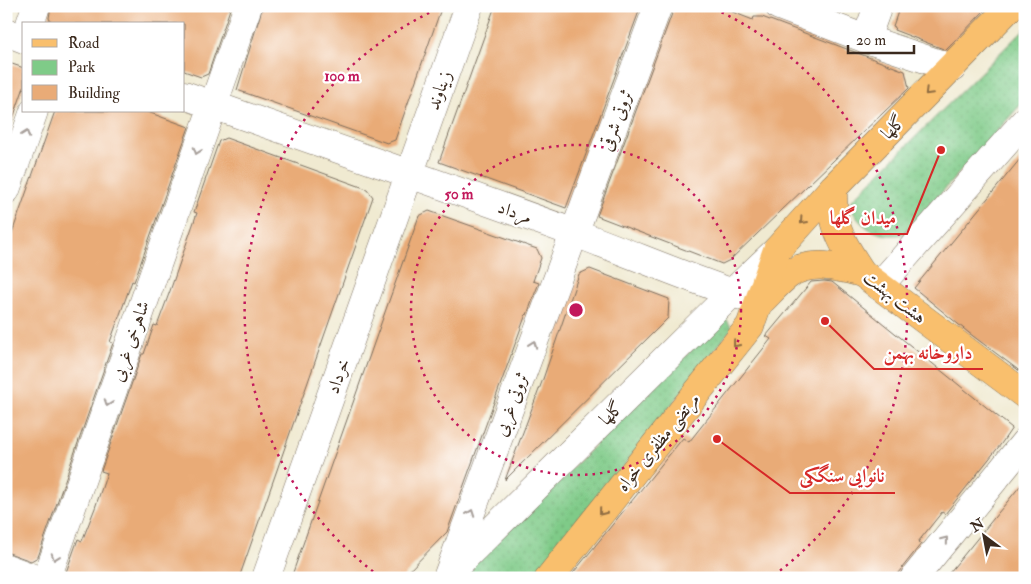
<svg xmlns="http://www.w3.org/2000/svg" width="1031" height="584" font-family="'IM FELL Double Pica',Amiri,serif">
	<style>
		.green { fill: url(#green-dots); stroke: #5d7a53 }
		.building { fill: #e9ab77 }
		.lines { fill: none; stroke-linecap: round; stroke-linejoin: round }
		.minor-casing { stroke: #7a6d5d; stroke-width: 29 }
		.major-casing { stroke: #7a6d5d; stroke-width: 29 }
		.minor { stroke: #fff; stroke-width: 28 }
		.major { stroke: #f9bf6d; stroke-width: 28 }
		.oneway { stroke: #906d42 }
		.oneway2 { stroke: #a79f9a }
		.ring { fill: none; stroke: #c2185b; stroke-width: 2.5; stroke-dasharray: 2.5 5 }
		.labels { text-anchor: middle; stroke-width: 4.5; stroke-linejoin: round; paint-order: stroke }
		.street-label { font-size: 18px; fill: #3b2a1e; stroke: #fff }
		.centre { fill: #c2185b; stroke: #fff; stroke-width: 2.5 }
		.ring-label { font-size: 15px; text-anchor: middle; font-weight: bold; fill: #c2185b; stroke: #fff; stroke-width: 4.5; stroke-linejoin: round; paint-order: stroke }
		.leader { fill: none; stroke: #d62828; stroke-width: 2 }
		.callout-dot { fill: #d62828; stroke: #fff; stroke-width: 2 }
		.callout-label { font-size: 19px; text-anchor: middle; font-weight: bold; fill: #d62828; stroke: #fff; stroke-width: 4.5; stroke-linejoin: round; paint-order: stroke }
	</style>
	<defs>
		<pattern id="green-dots" width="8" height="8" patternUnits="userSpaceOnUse" patternTransform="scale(1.25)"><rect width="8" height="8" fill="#7fcb88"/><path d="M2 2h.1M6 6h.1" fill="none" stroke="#6fae75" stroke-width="1.8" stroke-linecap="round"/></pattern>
	</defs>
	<rect width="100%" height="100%" fill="#fff"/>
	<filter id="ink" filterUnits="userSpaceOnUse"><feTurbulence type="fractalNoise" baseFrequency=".02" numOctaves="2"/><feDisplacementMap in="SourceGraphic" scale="10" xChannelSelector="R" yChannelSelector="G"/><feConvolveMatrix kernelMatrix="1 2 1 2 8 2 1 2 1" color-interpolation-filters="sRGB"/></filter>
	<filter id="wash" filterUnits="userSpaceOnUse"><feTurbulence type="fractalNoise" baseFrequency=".0096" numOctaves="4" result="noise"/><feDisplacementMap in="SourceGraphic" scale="20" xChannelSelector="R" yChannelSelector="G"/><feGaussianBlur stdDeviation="1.12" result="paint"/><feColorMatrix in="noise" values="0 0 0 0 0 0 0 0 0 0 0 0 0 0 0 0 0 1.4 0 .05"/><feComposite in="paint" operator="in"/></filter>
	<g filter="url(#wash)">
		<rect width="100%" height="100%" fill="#f0ead1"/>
		<g class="green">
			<path d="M1025 28V100L904 234C885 238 866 232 855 215 852 211 852 205 852 200Z"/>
			<polygon points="725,317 732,328 536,578 460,578"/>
		</g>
		<g id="blocks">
			<g class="building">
				<polygon points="51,6 231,6 208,74 201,77 184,71 184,24 52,24 49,18"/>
				<polygon points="263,6 442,6 395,140 387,143 237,90"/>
				<polygon points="495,6 641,6 566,208 439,162"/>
				<polygon points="673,6 717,6 753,20 754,17 762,17 905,71 909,88 730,260 722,264 597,216 673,11"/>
				<polygon points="900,6 989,6 946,50 894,30 895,27 893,26"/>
				<polygon points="6,62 24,68 24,87 9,130 6,129"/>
				<polygon points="55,111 145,111 189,127 134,282 132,281 110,342 113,343 38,557 31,561 6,552 6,250"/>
				<polygon points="226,138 367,189 373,197 239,578 64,578 78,539 82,541 95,508 107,473 101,471 142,354 144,354 154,325 157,326 170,291 197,213 194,212 219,141"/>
				<polygon points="1025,153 1025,375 969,333 914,288"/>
				<polygon points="429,211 537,249 541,258 533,281 539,283 535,293 527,315 526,314 447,532 402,578 291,578 419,216"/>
				<polygon points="590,269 669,299 668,318 505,480 543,379 579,274"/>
				<polygon points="824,281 832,282 1012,428 1001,444 945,514 942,512 918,542 921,544 894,578 569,578 683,438 689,442 771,339 766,336 811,282"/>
				<polygon points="1025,480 1025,578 945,578"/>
			</g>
		</g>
	</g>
	<g filter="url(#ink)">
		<use href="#blocks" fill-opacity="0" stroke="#7a6d5d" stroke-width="1"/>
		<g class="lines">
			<g class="minor-casing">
				<g id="minor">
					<polyline points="779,6 866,39 952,68"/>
					<polyline points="30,24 36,6"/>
					<polyline points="6,32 24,39"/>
					<polyline points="866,39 878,6"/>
					<path d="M184 95C313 140 443 185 572 232 635 255 696 282 760 302"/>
					<polyline points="6,190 34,111"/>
					<polyline points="879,286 1025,121"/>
					<polyline points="6,568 33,578"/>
					<polyline points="454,568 732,293 777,250"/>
					<polyline points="448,575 658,6"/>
					<polyline points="47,578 248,6"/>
					<polyline points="266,578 469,6"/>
					<polyline points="914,578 1025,442"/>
				</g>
			</g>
			<g class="major-casing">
				<g id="major">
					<path d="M833 188C833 197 833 207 834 216 838 238 851 256 862 273L1025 395"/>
					<path d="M763 299C771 291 779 282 788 275 810 259 839 267 862 273"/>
					<polyline points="549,578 750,326 777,250 833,188 1011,6"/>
				</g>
			</g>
			<use href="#minor" class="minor"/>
			<use href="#major" class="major"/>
		</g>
		<defs><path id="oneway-chevron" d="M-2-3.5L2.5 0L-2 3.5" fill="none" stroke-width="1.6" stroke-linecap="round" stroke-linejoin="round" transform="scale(1.25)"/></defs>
		<g class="oneway">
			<use href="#oneway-chevron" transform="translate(928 92) rotate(135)"/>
			<use href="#oneway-chevron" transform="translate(803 221) rotate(132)"/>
			<use href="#oneway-chevron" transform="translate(736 344) rotate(129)"/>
			<use href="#oneway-chevron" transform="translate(602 512) rotate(129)"/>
		</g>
		<g class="oneway2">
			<use href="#oneway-chevron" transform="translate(26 134) rotate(-70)"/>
			<use href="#oneway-chevron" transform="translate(197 151) rotate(109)"/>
			<use href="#oneway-chevron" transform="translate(533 344) rotate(-70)"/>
			<use href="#oneway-chevron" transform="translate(108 403) rotate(109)"/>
			<use href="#oneway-chevron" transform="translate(471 513) rotate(-70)"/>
			<use href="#oneway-chevron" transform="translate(945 540) rotate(-51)"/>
			<use href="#oneway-chevron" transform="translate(55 557) rotate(109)"/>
		</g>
	</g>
	<g class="ring">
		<circle cx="576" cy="310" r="165"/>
		<path d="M379 576A331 331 0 0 1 444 6M708 6A331 331 0 0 1 773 576"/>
	</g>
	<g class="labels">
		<g class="street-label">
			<text transform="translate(439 90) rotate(-70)" y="6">زیناوند</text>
			<text transform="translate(616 120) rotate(-70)" y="6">ثروتی شرقی</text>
			<text transform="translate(893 127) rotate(-45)" y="6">گلها</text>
			<text transform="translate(515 212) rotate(20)" y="6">مرداد</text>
			<text transform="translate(895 297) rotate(38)" y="6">هشت بهشت</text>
			<text transform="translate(130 341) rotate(-71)" y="6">شاهرخی غربی</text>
			<text transform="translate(338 376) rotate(-70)" y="6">خرداد</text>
			<text transform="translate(511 404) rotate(-70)" y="6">ثروتی غربی</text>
			<text transform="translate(611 413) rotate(-45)" y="6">گلها</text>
			<text transform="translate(658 442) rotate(-51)" y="6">مرتضی مظفری خواه</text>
		</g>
	</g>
	<circle cx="576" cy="310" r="8" class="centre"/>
	<g class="ring-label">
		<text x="342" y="81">100 m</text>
		<text x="459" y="199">50 m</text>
	</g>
	<path class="leader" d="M941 150L907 234H820M825 321L874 369H983M717 439L790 493H895"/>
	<g class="callout-dot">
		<circle cx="941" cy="150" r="5"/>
		<circle cx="825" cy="321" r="5"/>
		<circle cx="717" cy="439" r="5"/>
	</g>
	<g class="callout-label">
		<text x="863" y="224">میدان گلها</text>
		<text x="928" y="359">داروخانه بهمن</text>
		<text x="842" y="482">نانوایی سنگکی</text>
	</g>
	<rect width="1031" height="584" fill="none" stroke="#fff" stroke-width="25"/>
	<rect x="22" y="22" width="162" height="90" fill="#ffffff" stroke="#b1aaa5"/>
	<rect x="32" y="39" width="25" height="8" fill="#f9bf6d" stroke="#b1aaa5"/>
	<text x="68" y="48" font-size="15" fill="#3b2a1e">Road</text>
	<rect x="32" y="60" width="25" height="15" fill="#7fcb88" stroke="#b1aaa5"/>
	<text x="68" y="72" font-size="15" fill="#3b2a1e">Park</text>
	<rect x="32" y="85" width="25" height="15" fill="#e9ab77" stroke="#b1aaa5"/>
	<text x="68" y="98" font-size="15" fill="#3b2a1e">Building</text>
	<g transform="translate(984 536) rotate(328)" stroke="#ffffff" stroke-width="4" paint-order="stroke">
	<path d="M0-4L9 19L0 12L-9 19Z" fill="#3b2a1e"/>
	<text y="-8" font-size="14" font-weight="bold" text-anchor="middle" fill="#3b2a1e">N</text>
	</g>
	<path d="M848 45v8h66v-8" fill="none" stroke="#3b2a1e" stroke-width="2.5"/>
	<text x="856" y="45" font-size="15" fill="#3b2a1e" stroke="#ffffff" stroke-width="4" paint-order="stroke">20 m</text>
</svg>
